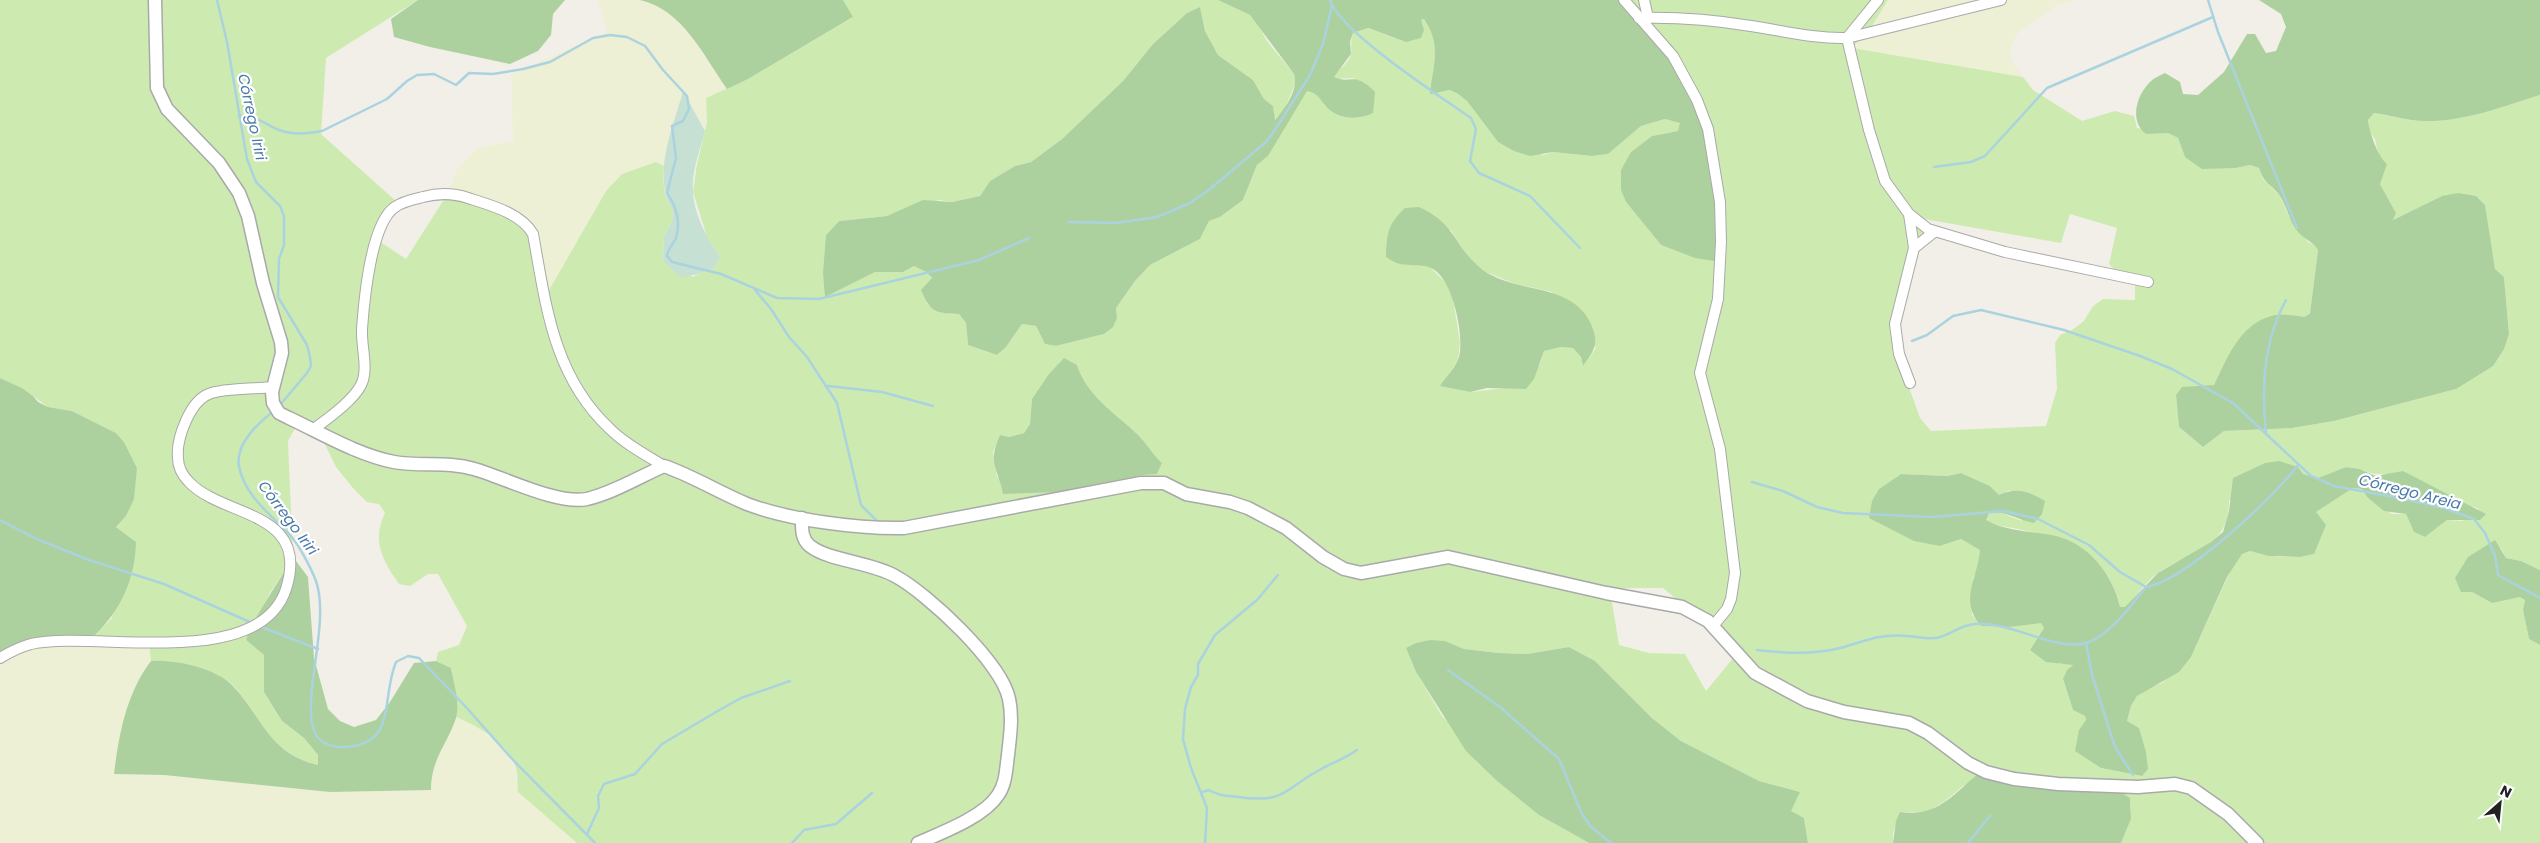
<svg xmlns="http://www.w3.org/2000/svg" width="2540" height="843" font-family="Poppins,sans-serif">
	<style>
		.farmland { fill: #eef0d5 }
		.grass { fill: #cdebb0; fill-rule: evenodd }
		.forest { fill: #add19e }
		.wetland { fill: #c6e0d4 }
		.lines { fill: none; stroke-linecap: round; stroke-linejoin: round }
		.stream { stroke: #aad3df; stroke-width: 2.5 }
		.minor-casing { stroke: #a9a9a9; stroke-width: 12 }
		.tertiary-casing { stroke: #a9a9a9; stroke-width: 15 }
		.minor { stroke: #fff; stroke-width: 10 }
		.tertiary { stroke: #fff; stroke-width: 12 }
		.labels { text-anchor: middle; stroke-width: 4.5; stroke-linejoin: round; paint-order: stroke }
		.water-label { font-size: 15px; font-style: italic; fill: #4a7aab; stroke: #fff }
	</style>
	<rect width="100%" height="100%" fill="#f2efe9"/>
	<g class="farmland">
		<polygon points="598,0 640,0 656,4 682,23 727,89 706,98 707,122 705,131 683,92 664,166 656,162 622,174 606,191 548,292 448,193 456,171 476,148 513,141 511,74 607,32"/>
		<polygon points="1888,0 2077,0 2058,5 2018,33 2011,46 2011,60 2023,77 1851,48 1872,26"/>
		<polygon points="62,635 95,635 150,642 151,661 130,698 114,774 164,775 330,792 431,790 431,773 456,717 480,728 500,745 515,767 518,792 577,843 0,843 0,656 17,644"/>
	</g>
	<path class="grass" d="M0 0H418L326 58 321 134 397 202 376 239 406 259 448 193 531 225 548 292 606 191 622 174 656 162 664 166C662 183 664 196 673 211L672 221 664 237 663 261 693 277 702 271 715 268 720 256 708 240 693 192 697 164 707 122 706 98 748 79 852 18 843 0H1218L1250 15 1257 23 1267 41 1294 74 1296 82 1285 108 1274 120 1273 106 1264 99 1253 80 1218 55 1205 31 1200 7 1187 13 1153 44 1123 81 1062 139 1031 162 1015 166 990 181 980 196 952 202 939 200 887 216 839 221 826 235V251L860 278 875 272H903L914 266 926 272 932 279 927 303C936 314 945 313 959 314L966 323 968 345 997 355 1006 347 1022 324 1036 326 1045 344 1056 346 1104 334 1117 318 1116 308 1135 281 1150 265 1200 239 1209 221 1220 217 1243 200 1257 165 1268 156 1307 90C1319 93 1324 102 1331 111L1355 78 1335 79 1334 77C1338 69 1349 64 1351 54 1352 46 1350 43 1353 33L1367 28 1406 42 1421 25V20L1424 19C1442 46 1433 64 1431 93L1450 90 1458 94 1467 101 1498 142 1544 155 1553 152 1592 156 1608 154 1641 126 1665 119 1681 123 1678 131 1652 136 1631 152 1626 202 1661 245 1692 256 1717 196 1621 0H1888L1872 26 1852 48 2023 77 2033 90 2082 121 2115 111 2134 116 2137 128 2168 133 2178 138 2185 157 2236 168 2250 165 2259 168 2263 179 2280 196 2289 217 2308 242 2315 245 2318 250 2310 312 2306 317 2272 316 2223 367 2214 385 2176 395 2179 427 2203 447 2224 431 2292 428 2334 421 2456 389 2509 333 2504 277 2495 269 2484 205 2442 196 2393 220 2396 213 2380 184 2379 157 2375 139 2369 131 2368 120 2374 113C2391 115 2406 121 2424 121 2465 122 2501 107 2540 95V570L2521 561 2506 558 2501 548 2461 592H2472L2492 603 2520 596 2525 600 2523 610 2529 639 2540 645V843H2121L2131 819 2130 798 2100 789 2065 791 2012 783 1963 786 1945 801 1928 812H1900L1893 833V843H1808L1804 818 1790 811 1800 792 1759 781 1681 741 1652 718 1595 661 1569 647 1527 654 1499 653 1464 649 1445 641 1406 648 1416 672 1442 716 1539 815 1589 843H577L518 792C517 784 518 775 516 768 508 742 479 727 456 717L457 699 451 668 436 661 438 652 459 645 467 626 438 574H428L410 586 399 584C383 561 371 541 385 513L379 504 367 502 353 488 336 467 321 436 298 423 288 441 293 557 270 593 246 640 264 655V692L282 721 304 738 318 755V765C268 752 264 720 234 686 218 669 173 659 151 661L149 642 95 635 112 618 136 542 116 527 126 516 137 468 124 442 116 433 72 411 48 407 22 388 0 378ZM2070 214 2117 228 2109 264 2120 276 2135 283V300L2103 299 2093 306 2084 321 2072 330 2060 335 2055 343 2057 389 2046 426 1931 431 1920 418 1895 348 1899 311 1923 234 1924 219 2061 243ZM1450 229 1471 261 1486 272 1513 283 1552 292 1596 348 1583 366 1581 357 1573 348 1561 347 1544 351 1539 366 1506 388 1470 392 1441 386 1458 360 1460 342 1453 299 1446 283 1431 268ZM1077 365C1087 396 1114 412 1136 433 1146 442 1152 454 1162 463L1157 474 997 477 993 452 1000 436 1009 437 1024 433 1030 424 1032 399ZM2346 467C2361 469 2373 476 2388 474L2479 509 2462 521 2447 520 2425 537 2414 532 2406 514H2392L2367 497 2362 489 2353 488 2316 512 2314 554 2300 557H2278L2250 551 2242 554 2234 563 2191 657 2162 683 2150 687 2137 696 2131 706 2127 721 2142 776 2101 768 2082 727 2086 720 2085 716 2073 710 2063 680 2073 664H2060L2030 650 2044 628 2041 622 2009 627 1981 626 1972 615 1973 578 1979 567 1981 550 1961 539 1940 546 1879 489 1901 474 1947 476 1961 473 1990 486 1999 496 2010 490 2022 521 1999 512 1989 513 1985 520C1999 527 2004 526 2018 529 2068 539 2108 553 2120 607H2126C2137 596 2145 582 2158 573 2190 551 2230 548 2229 500L2303 474 2318 478ZM1630 588H1663L1687 608 1734 657 1706 691 1685 654 1649 653 1619 645 1610 590Z"/>
	<g class="forest">
		<polygon points="418,0 565,0 553,14 551,35 538,51 510,64 430,47 394,37 391,19"/>
		<path d="M640 0H843L853 17 748 79 727 89C703 55 683 10 640 0Z"/>
		<path d="M1218 0H1621L1678 57 1711 148 1722 252 1714 261 1695 258 1661 245 1626 202 1621 190V170L1631 152 1652 136 1678 131 1680 123 1665 119 1641 126 1608 154 1592 156 1553 152 1530 156 1514 151 1498 142 1467 101 1458 94 1450 90 1430 94C1433 64 1442 46 1424 19L1421 20 1424 30 1421 38 1406 42 1368 28 1353 33 1350 42 1351 54 1334 77C1350 85 1354 70 1375 92L1373 113C1360 119 1344 120 1331 111 1321 103 1320 93 1307 91L1268 156 1257 165 1243 200 1220 217 1209 221 1200 239 1150 265 1135 281 1116 308 1117 318 1113 327 1104 334 1056 346 1045 344 1036 326 1022 324 1006 347 997 355 968 345 966 323 959 314C935 313 931 313 921 290L932 278 926 272 914 266 903 272H875L825 297 823 273 826 235 839 221 887 216 923 200 952 202 980 196 990 181 1015 166 1031 162 1062 139 1123 81 1153 44 1187 13 1200 7 1205 31 1218 55 1253 80 1264 99 1273 106 1275 120C1285 108 1299 90 1294 74L1250 15Z"/>
		<path d="M2259 0H2540V95C2501 107 2465 122 2424 121 2407 121 2391 115 2374 113L2368 120C2369 132 2378 157 2387 164L2380 184 2396 213 2393 220 2442 196 2458 193 2476 196 2485 205 2495 269 2504 277 2509 334 2504 349 2493 366 2456 389 2334 421 2292 428 2224 431 2203 447 2179 427 2176 395 2182 387 2214 385C2227 359 2239 325 2271 316 2281 313 2295 316 2305 317L2310 313 2318 250C2314 242 2304 239 2298 232 2289 221 2287 207 2280 196 2271 183 2265 186 2259 168L2250 165 2236 168 2202 169 2185 157 2178 138 2168 133 2146 134C2129 121 2136 95 2151 81 2154 78 2161 75 2165 73L2180 82 2183 94 2198 95 2224 72 2247 34H2255L2266 53 2276 51 2286 27 2281 14Z"/>
		<path d="M1419 207C1457 224 1455 249 1483 270 1516 294 1570 282 1590 322 1600 343 1595 349 1583 366L1581 357 1573 348 1561 347 1544 351 1534 379 1526 389 1487 388 1470 392 1440 386C1445 378 1454 369 1458 360 1466 340 1453 277 1431 268 1416 261 1405 271 1386 257 1387 234 1387 225 1405 208Z"/>
		<path d="M1064 358 1077 365C1087 396 1114 412 1136 433 1146 442 1152 454 1162 463L1157 474 1142 475 1091 491 1003 494C998 467 987 465 1000 435L1009 437 1024 433 1030 424 1032 399 1049 374Z"/>
		<path d="M0 378 22 388 33 396 38 402 48 407 72 411 116 433 124 442 137 468 134 499 126 516 116 527 136 542C135 579 121 610 95 635H62L17 644 0 656Z"/>
		<path d="M2279 461 2298 467 2303 474 2318 478 2346 467 2359 469 2376 476 2403 471 2486 514 2480 520H2447L2425 537 2414 532 2406 514 2384 511 2367 497 2362 489 2353 488 2316 512 2326 525 2314 554 2300 557 2269 556 2250 551 2242 554 2227 577 2191 657 2179 672 2137 696 2131 706 2127 721 2139 728 2146 752 2148 769 2142 776 2101 768 2075 751 2079 730 2086 720 2085 716 2073 710 2063 679 2067 670 2073 665 2046 662 2030 650 2044 628 2041 623 2009 627 1981 626C1958 599 1978 579 1980 550L1961 539 1940 546 1914 541 1869 518 1872 501 1879 489 1901 474 1947 476 1961 473 1990 486 1999 495C2017 487 2028 491 2045 501L2042 514 2034 523C2017 520 2006 510 1989 513L1986 520C2007 532 2032 531 2056 536 2089 544 2113 575 2120 607H2125L2158 573 2211 542 2223 532 2229 511 2233 478 2265 463Z"/>
		<polygon points="2495,540 2506,558 2521,561 2540,570 2540,645 2529,639 2523,610 2525,600 2520,597 2492,603 2472,592 2461,592 2455,578 2468,557"/>
		<path d="M293 557 308 577 314 658 328 709 340 721 354 727 376 720 390 702 414 663 436 661 451 668C454 684 460 702 456 718 447 745 431 759 431 790L330 792 164 775 114 774C119 734 126 694 151 661 174 659 217 668 233 686 264 719 268 753 318 765V755L304 738 282 721 264 692V655L246 640 252 624Z"/>
		<polygon points="1430,640 1445,641 1464,649 1499,653 1527,654 1569,647 1595,661 1652,718 1681,741 1759,781 1800,792 1791,811 1804,818 1808,843 1589,843 1539,815 1496,780 1466,751 1416,672 1406,648 1416,643"/>
		<path d="M1978 774C2006 781 2037 790 2066 791 2088 792 2111 783 2130 798L2131 819 2121 843H1893L1896 821 1900 812C1938 817 1951 796 1978 774Z"/>
	</g>
	<path class="wetland" d="M683 91 705 131C700 150 691 173 693 192 694 214 707 239 720 256L715 268C703 271 693 277 680 277L663 261 664 237 672 221 673 211C651 175 673 129 683 91Z"/>
	<g class="lines">
		<g class="stream">
			<polyline points="217,0 227,42 247,159 256,182 280,206 284,216 284,245 279,259 278,297 307,345 310,357 311,366 307,373 280,405"/>
			<path d="M1330 0C1339 31 1441 97 1471 118L1476 129 1470 161 1479 173 1530 196 1580 248"/>
			<polyline points="2208,0 2218,32 2297,228"/>
			<path d="M239 116C255 114 264 124 279 130 293 135 308 134 322 131L387 99 407 81 417 75 434 74 456 85 469 73 493 74 523 69 550 62 593 38 610 35 627 37 645 46 663 70 687 96 689 109 683 121 672 126 676 158 667 193C676 206 681 222 676 238 673 245 668 248 667 256L672 262 721 274 777 298 819 299 979 260 1029 238"/>
			<polyline points="1934,167 1971,162 1985,156 2047,88 2213,17"/>
			<polyline points="1069,222 1116,223 1157,217 1190,203 1210,189 1266,142 1275,130 1310,75 1323,44 1332,6"/>
			<polyline points="755,290 771,309 789,337 807,357 837,403 861,505 878,522"/>
			<polyline points="1912,341 1927,335 1953,316 1981,310 2064,330 2140,356 2172,369 2233,403 2311,476 2334,486 2399,498 2444,508 2474,519 2485,533 2495,556 2498,575 2540,598"/>
			<polyline points="828,386 882,392 933,406"/>
			<path d="M274 411C259 422 235 444 239 466 244 495 271 515 290 535 299 545 311 568 316 581 331 625 299 703 316 735 320 742 330 746 338 747 399 749 380 700 396 662L408 656 419 658 465 706 514 761 595 843"/>
			<path d="M2266 432C2261 388 2264 340 2286 300"/>
			<path d="M1752 482 1783 491 1817 507 1843 513 1932 517 2004 511 2038 519 2089 545 2120 572 2146 587C2185 581 2274 497 2298 465"/>
			<polyline points="0,520 39,540 89,560 164,584 252,623"/>
			<polyline points="259,626 318,649"/>
			<polyline points="2086,643 2092,675 2115,747 2133,775"/>
			<path d="M1757 650C1785 653 1813 655 1840 648 1853 645 1866 639 1880 637 1888 636 1898 635 1906 636 1917 636 1930 641 1940 637 1953 633 1961 625 1975 624 2011 621 2056 652 2086 643 2111 635 2130 606 2146 587"/>
			<polyline points="1448,670 1500,707 1559,759 1581,812 1590,826 1611,843"/>
			<path d="M1202 792 1209 790C1223 797 1223 795 1238 797 1288 804 1284 788 1323 768 1334 762 1346 758 1357 750"/>
			<polyline points="587,834 599,808 598,796 604,784 635,774 662,744 716,712 741,698 790,681"/>
			<polyline points="792,843 804,830 836,824 872,793"/>
			<polyline points="1205,843 1207,808 1191,768 1183,739 1185,709 1191,687 1198,675 1198,664 1215,635 1257,600 1278,575"/>
			<polyline points="1968,843 1990,816"/>
		</g>
		<g class="minor-casing">
			<g id="minor">
				<polyline points="1624,0 1673,56 1697,100 1708,129 1720,202 1721,242 1718,299 1700,373 1720,449 1735,573 1731,599 1727,609 1713,626"/>
				<polyline points="1644,0 1648,18"/>
				<polyline points="1878,0 1847,38 1869,130 1885,181 1909,214 1928,229 2005,252 2148,282"/>
				<path d="M1639 18C1677 17 1714 20 1751 26 1784 31 1815 39 1847 38L2001 0"/>
				<polyline points="1909,214 1914,248 1895,324 1899,354 1910,383"/>
				<polyline points="1914,248 1934,232"/>
				<path d="M314 429C327 419 353 401 361 385 369 369 361 347 362 329 364 301 371 223 395 207 403 201 414 199 423 197 438 193 453 193 468 198 490 205 521 213 533 234 546 305 553 376 610 429 625 444 646 455 664 466"/>
				<path d="M0 658C10 652 20 647 31 644 96 630 259 672 286 589 311 510 223 518 189 482 183 476 178 467 178 458 176 439 190 401 209 394 223 388 257 389 273 387"/>
			</g>
		</g>
		<g class="tertiary-casing">
			<g id="tertiary">
				<path d="M155 0 157 88 167 109 219 163 239 193 248 216 263 283 281 342 282 353 272 392 273 403 279 413 289 418C323 434 358 455 394 462 421 467 447 461 474 469 503 477 557 505 587 499 613 493 639 477 664 466 693 476 718 492 747 504 789 520 859 529 904 528L1141 483H1164L1186 494 1230 502 1248 508 1286 528 1323 557 1344 569 1361 573 1448 557 1606 593 1682 607 1708 621 1755 673 1807 701 1844 712 1909 723 1928 733 1968 763 1986 772 2014 779 2058 784 2138 787 2175 784 2191 788 2228 814 2257 843"/>
				<path d="M802 518C802 528 801 539 810 546 829 561 871 562 895 576 927 593 1002 663 1009 699 1013 717 1010 737 1008 755 1006 769 1006 784 998 795 984 817 941 833 918 843"/>
			</g>
		</g>
		<use href="#minor" class="minor"/>
		<use href="#tertiary" class="tertiary"/>
	</g>
	<g class="labels">
		<g class="water-label">
			<text transform="translate(252 117) rotate(78)" y="5">Córrego Iriri</text>
			<text transform="translate(2410 492) rotate(14)" y="5">Córrego Areia</text>
			<text transform="translate(288 518) rotate(53)" y="5">Córrego Iriri</text>
		</g>
	</g>
	<g transform="translate(2500 803) rotate(27)" stroke="#ffffff" stroke-width="4" paint-order="stroke">
	<path d="M0-4L9 19L0 12L-9 19Z" fill="#222222"/>
	<text y="-8" font-size="14" font-weight="bold" text-anchor="middle" fill="#222222">N</text>
	</g>
</svg>
